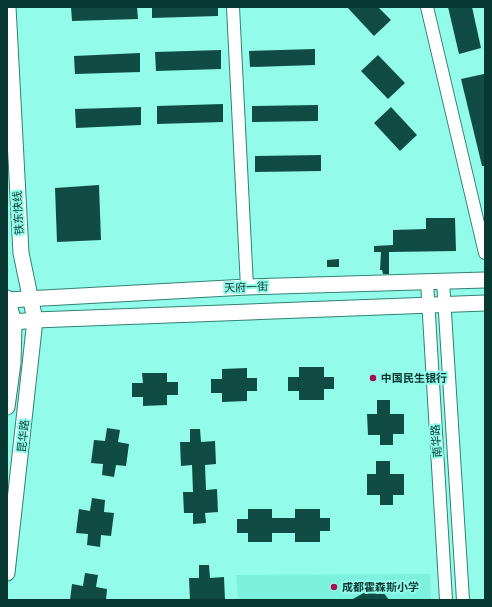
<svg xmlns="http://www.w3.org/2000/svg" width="492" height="607" font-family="Figtree,'Noto Sans SC',sans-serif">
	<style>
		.built { fill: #7cf1de }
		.building { fill: #114c44 }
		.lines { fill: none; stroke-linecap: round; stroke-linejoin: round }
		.minor-casing { stroke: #318276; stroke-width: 14 }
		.major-casing { stroke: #318276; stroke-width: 17 }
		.minor { stroke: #fff; stroke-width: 12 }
		.major { stroke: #fff; stroke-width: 15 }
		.poi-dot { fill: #a31154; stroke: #93fbe9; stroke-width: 1.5 }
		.labels { text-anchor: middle; stroke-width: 4; stroke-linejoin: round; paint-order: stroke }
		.street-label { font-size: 11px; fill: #073831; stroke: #93fbe9 }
		.poi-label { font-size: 11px; font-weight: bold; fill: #073831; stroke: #93fbe9; text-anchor: start }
	</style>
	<rect width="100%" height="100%" fill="#93fbe9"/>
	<polygon class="built" points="430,574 431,600 238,600 236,575"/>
	<g class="building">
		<polygon points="71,7 137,7 138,19 72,21"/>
		<polygon points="152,7 218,7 218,16 152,18"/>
		<polygon points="347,7 378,7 391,20 374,36"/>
		<polygon points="448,7 472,7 481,48 459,54"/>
		<polygon points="315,49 315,65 250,67 249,51"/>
		<polygon points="221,50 221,69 156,71 155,52"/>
		<polygon points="140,53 140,72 75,74 74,56"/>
		<polygon points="378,55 405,83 388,99 361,71"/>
		<polygon points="484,74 485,166 482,166 461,79"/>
		<polygon points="223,104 223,122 157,124 157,106"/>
		<polygon points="318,105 318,121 252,122 252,106"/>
		<polygon points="141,107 141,125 76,128 75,109"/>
		<polygon points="391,107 417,135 400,151 374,123"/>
		<polygon points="321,155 321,171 255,172 255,156"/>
		<polygon points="99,185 101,240 57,242 55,188"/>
		<polygon points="426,218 455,218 456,251 389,252 389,274 383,274 382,270 380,270 381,252 374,252 374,246 393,245 393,230 426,229"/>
		<polygon points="339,259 339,267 327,267 327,260"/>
		<polygon points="299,367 324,367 324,377 334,377 334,389 324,389 324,400 299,400 299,391 288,391 288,377 299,377"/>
		<polygon points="247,368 247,378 257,378 257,391 247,391 247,401 222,402 222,393 211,393 211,379 222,379 222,369"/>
		<polygon points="142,373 167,373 167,382 178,382 178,395 167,395 167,405 143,406 143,397 132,397 132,383 143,383"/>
		<polygon points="377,400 390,400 390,414 404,414 404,434 393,434 393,445 380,445 380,435 368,435 367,414 377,414"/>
		<polygon points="107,428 120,430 118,442 129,444 126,466 116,465 114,477 102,475 103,464 91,463 94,440 105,441"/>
		<polygon points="190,429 200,429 201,442 215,441 216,464 205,465 206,490 217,489 218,512 205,513 206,523 193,524 193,513 184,513 183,492 193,492 192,465 181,466 180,442 190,442"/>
		<polygon points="376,461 390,461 390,474 404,474 404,495 393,495 393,505 380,505 380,495 367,495 367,474 376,474"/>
		<polygon points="92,498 105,500 104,512 114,513 111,536 101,535 100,547 87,545 88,534 76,533 79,509 90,511"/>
		<polygon points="248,509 272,509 272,518 295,518 295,509 320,509 320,518 330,518 330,531 320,531 320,542 295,542 295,533 272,533 272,542 248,542 248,533 237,533 237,519 248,519"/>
		<polygon points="199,565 209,565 210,578 224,577 225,600 190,600 189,578 199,578"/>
		<polygon points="85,573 98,575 96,587 107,589 106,600 70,600 72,584 83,586"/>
		<polygon points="378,585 389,600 351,600"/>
	</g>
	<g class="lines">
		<g class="minor-casing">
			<g id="minor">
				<polyline points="233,7 247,287"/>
				<polyline points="427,7 485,253"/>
				<polyline points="443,281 463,600"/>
				<polyline points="427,282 446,600"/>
			</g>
		</g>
		<g class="major-casing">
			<g id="major">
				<polyline points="7,298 14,322 13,363 7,407"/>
				<polyline points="7,300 247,287 485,280"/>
				<polyline points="14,322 35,320 485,303"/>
				<polyline points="7,573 35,320 21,253 8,7"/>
			</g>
		</g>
		<use href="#minor" class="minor"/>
		<use href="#major" class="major"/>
	</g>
	<g class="poi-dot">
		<circle cx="373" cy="378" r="4"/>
		<circle cx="334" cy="587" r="4"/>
	</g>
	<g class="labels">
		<g class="street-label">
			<text transform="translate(18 213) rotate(-93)" y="4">铁东快线</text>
			<text transform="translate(246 287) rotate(-2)" y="4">天府一街</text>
			<text transform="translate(23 436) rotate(-84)" y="4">昆华路</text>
			<text transform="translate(436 441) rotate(-94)" y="4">南华路</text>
		</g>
		<g class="poi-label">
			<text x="381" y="382">中国民生银行</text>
			<text x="342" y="591">成都霍森斯小学</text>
		</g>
	</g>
	<rect width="492" height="607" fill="none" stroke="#073831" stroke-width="16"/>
</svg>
